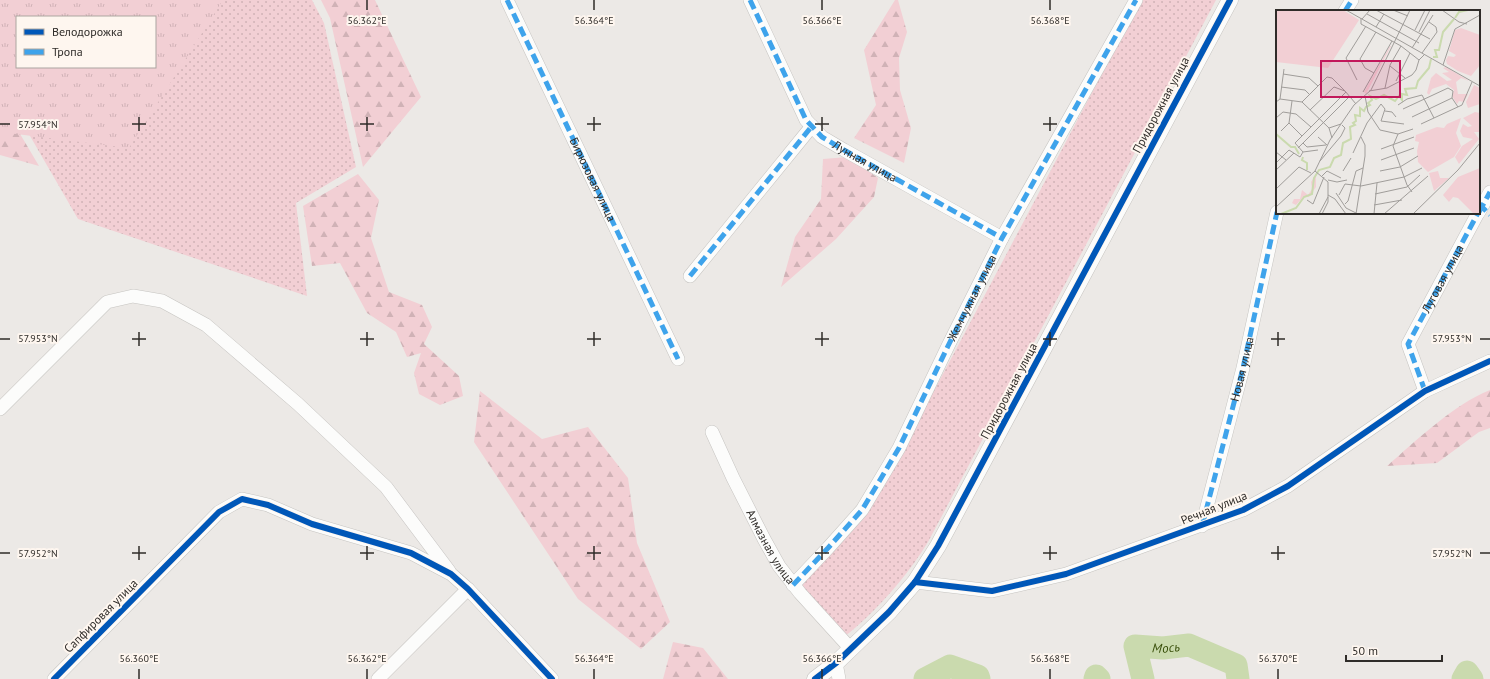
<svg xmlns="http://www.w3.org/2000/svg" width="1490" height="679" font-family="'PT Sans',sans-serif">
	<style>
		.grass { fill: url(#grass-dots); fill-rule: evenodd }
		.forest { fill: url(#forest-firs) }
		.park { fill: url(#park-tufts); fill-rule: evenodd }
		.lines { fill: none; stroke-linecap: round; stroke-linejoin: round }
		.river { stroke: #cadaae; stroke-width: 23 }
		.minor-casing { stroke: #c6c4c1; stroke-width: 14 }
		.tertiary-casing { stroke: #c6c4c1; stroke-width: 17 }
		.minor { stroke: #fcfcfb; stroke-width: 13 }
		.tertiary { stroke: #fcfcfb; stroke-width: 16 }
		.quiet { stroke: #3ea3eb; stroke-width: 5; stroke-dasharray: 10 5; stroke-linecap: butt }
		.cycleway-casing { stroke: #fef6ef; stroke-width: 8 }
		.cycleway { stroke: #0057b8; stroke-width: 6 }
		.ticks { fill: none; stroke: #2f2c29; stroke-width: 1.5 }
		.labels { text-anchor: middle; stroke-width: 4; stroke-linejoin: round; paint-order: stroke }
		.street-label { font-size: 12px; fill: #2f2c29; stroke: #fef6ef }
		.water-label { font-size: 13px; font-style: italic; fill: #384e09; stroke: #fef6ef }
		.inset-river { fill: none; stroke: #cadaae; stroke-width: 2 }
		.inset-road { fill: none; stroke: #a09d9a; stroke-width: 1 }
		.view { fill: #c2185b; fill-opacity: 0.15; stroke: #c2185b; stroke-width: 2 }
		.inset-edge { fill: none; stroke: #2f2c29; stroke-width: 2 }
		.ticks-label { font-size: 10px; text-anchor: middle; fill: #2f2c29; stroke: #fef6ef; stroke-width: 4; stroke-linejoin: round; paint-order: stroke }
	</style>
	<defs>
		<pattern id="grass-dots" width="8" height="8" patternUnits="userSpaceOnUse"><rect width="8" height="8" fill="#f2cfd4"/><path d="M2 2h.1M6 6h.1" fill="none" stroke="#d0b2b6" stroke-width="1.8" stroke-linecap="round"/></pattern>
		<pattern id="forest-firs" width="22" height="20" patternUnits="userSpaceOnUse"><rect width="22" height="20" fill="#f2cfd4"/><path d="M5 1l3.5 6h-7zM16 11l3.5 6h-7z" fill="#d0b2b6"/></pattern>
		<pattern id="park-tufts" width="24" height="20" patternUnits="userSpaceOnUse"><rect width="24" height="20" fill="#f2cfd4"/><path d="M3 7l-1-3M5 7V3M7 7l1-3M15 17l-1-3M17 17v-4M19 17l1-3" fill="none" stroke="#d0b2b6"/></pattern>
	</defs>
	<rect width="100%" height="100%" fill="#ece9e6"/>
	<g class="grass">
		<path d="M0 0H312L324 23 356 167 296 203 307 296 78 219 0 84ZM17 17H155V67H17Z"/>
		<path d="M1141 0H1216L928 542C910 571 890 595 866 618 859 624 852 631 845 636L802 586 805 577 908 440Z"/>
	</g>
	<g class="forest">
		<polygon points="321,0 375,0 421,97 363,167 330,18"/>
		<polygon points="895,0 898,0 907,32 899,58 900,90 911,128 904,163 854,138 876,105 864,50"/>
		<polygon points="0,100 39,166 0,155"/>
		<polygon points="848,157 878,178 874,197 836,239 781,287 795,237 821,199 823,159"/>
		<polygon points="358,174 379,200 371,238 389,292 422,305 432,327 424,344 459,376 463,396 440,405 419,394 414,373 421,353 407,357 396,332 367,313 340,263 312,266 303,206"/>
		<path d="M1490 390V428L1479 432 1437 463 1387 466C1417 440 1453 405 1490 390Z"/>
		<polygon points="480,391 542,439 588,427 628,478 637,543 670,622 641,649 578,599 474,442"/>
		<polygon points="673,642 703,648 728,679 663,679"/>
	</g>
	<path class="park" d="M0 0H223L129 148 0 132ZM17 17H155V67H17Z"/>
	<g class="lines">
		<g class="river">
			<polyline points="925,679 950,666 978,676 979,679"/>
			<polyline points="1095,679 1096,676 1099,679"/>
			<path id="s1" d="M1143 679 1135 646 1163 648 1189 645 1236 665 1238 679"/>
			<polyline points="1463,679 1467,672 1472,679"/>
		</g>
		<g class="minor-casing">
			<g id="minor">
				<path id="s2" d="M507 0 678 359"/>
				<polyline points="750,0 806,120 822,137 844,150 1002,238"/>
				<polyline points="1345,11 1352,0"/>
				<polyline points="1479,212 1490,192"/>
				<polyline points="690,276 812,126"/>
				<path id="s3" d="M1425 391 1408 344 1478 213"/>
				<polyline points="0,409 107,302 133,296 162,301 206,325 298,404 386,487 449,571"/>
				<path id="s4" d="M712 432 733 478 764 539 779 566 800 593 850 648"/>
				<path id="s5" d="M1202 526 1243 368 1277 212"/>
				<polyline points="915,582 992,591 1066,574 1243,510 1288,486 1425,391 1490,361"/>
				<polyline points="793,585 828,548 862,510 880,480 899,448 948,346 1002,238 1136,0"/>
				<polyline points="836,663 839,679"/>
				<polyline points="54,679 219,512 242,499 268,505 312,524 411,553 451,574 468,589 552,679"/>
				<polyline points="378,679 468,589"/>
			</g>
		</g>
		<g class="tertiary-casing">
			<polyline id="tertiary" points="815,679 836,663 889,612 915,582 938,546 1230,0"/>
		</g>
		<use href="#minor" class="minor"/>
		<use href="#tertiary" class="tertiary"/>
		<g class="quiet">
			<polyline points="507,0 678,359"/>
			<path id="s6" d="M750 0 806 120 822 137 844 150 1002 238"/>
			<polyline points="1345,11 1352,0"/>
			<polyline points="1479,204 1490,215"/>
			<polyline points="1479,212 1490,192"/>
			<polyline points="690,276 812,126"/>
			<polyline points="1425,391 1408,344 1478,213"/>
			<polyline points="1202,526 1243,368 1277,212"/>
			<path id="s7" d="M793 585 828 548 862 510 880 480 899 448 948 346 1002 238 1136 0"/>
		</g>
		<g class="cycleway-casing">
			<g id="cycleway">
				<polyline points="915,582 992,591 1066,574 1243,510 1288,486 1425,391 1490,361"/>
				<polyline points="54,679 219,512 242,499 268,505 312,524 411,553 451,574 468,589 552,679"/>
				<polyline points="815,679 836,663 889,612 915,582 938,546 1230,0"/>
			</g>
		</g>
		<use href="#cycleway" class="cycleway"/>
	</g>
	<path class="ticks" d="M367 0V10M594 0V10M822 0V10M1050 0V10M139 117V131M367 117V131M594 117V131M822 117V131M1050 117V131M0 124H10M132 124H146M360 124H374M587 124H601M815 124H829M1043 124H1057M139 332V346M367 332V346M594 332V346M822 332V346M1050 332V346M1278 332V346M0 339H10M132 339H146M360 339H374M587 339H601M815 339H829M1043 339H1057M1271 339H1285M1480 339H1490M139 546V560M367 546V560M594 546V560M822 546V560M1050 546V560M1278 546V560M0 553H10M132 553H146M360 553H374M587 553H601M815 553H829M1043 553H1057M1271 553H1285M1480 553H1490M139 669V679M367 669V679M594 669V679M822 669V679M1050 669V679M1278 669V679"/>
	<g class="labels">
		<g class="street-label">
			<text transform="translate(1161 105) rotate(-62)" y="4">Придорожная улица</text>
			<text dy="4" stroke="none"><textPath href="#s6" startOffset="205">Лунная улица</textPath></text>
			<text dy="4" stroke="none"><textPath href="#s2" startOffset="199">Бирюзовая улица</textPath></text>
			<text dy="4" stroke="none"><textPath href="#s3" startOffset="124">Луговая улица</textPath></text>
			<text dy="4" stroke="none"><textPath href="#s7" startOffset="341">Жемчужная улица</textPath></text>
			<text dy="4" stroke="none"><textPath href="#s5" startOffset="162">Новая улица</textPath></text>
			<text transform="translate(1009 391) rotate(-62)" y="4">Придорожная улица</text>
			<text transform="translate(1214 508) rotate(-22)" y="4">Речная улица</text>
			<text dy="4" stroke="none"><textPath href="#s4" startOffset="129">Алмазная улица</textPath></text>
			<text transform="translate(101 616) rotate(-45)" y="4">Сапфировая улица</text>
		</g>
		<g class="water-label">
			<text dy="5" stroke="none"><textPath href="#s1" startOffset="65">Мось</textPath></text>
		</g>
	</g>
	<g transform="translate(1276 10)">
		<rect width="204" height="204" fill="#ece9e6"/>
		<path d="M185 18 204 25V55L195 66 182 61 171 54 170 50 172 46 178 47 180 45 173 41 179 20ZM114 36H115L90 84 88 82ZM40 164V177L33 187H27L20 195 16 193 18 189H24L26 180 32 185 36 179 35 172Z" fill="#f2cfd4"/>
		<path d="M170 57 193 71 185 68 180 72 182 84H192L188 92 183 91 181 94 176 86 178 80 170 74 156 79 153 85 151 83 155 68 160 63 171 71 176 70 166 63 173 62 167 58ZM198 75 204 78V94L192 98 190 92ZM199 102 204 103V122H198L203 129 183 154 179 147 186 136 197 129 187 127 184 121 187 114 192 117 196 116 187 108ZM185 108 180 123 185 136 178 147 152 162 142 152 141 141 143 132 139 131 140 125 161 117 168 118 171 114ZM204 158V204H198L182 188 177 187 173 192 167 185 182 167ZM162 161 164 168H173L158 181 153 163Z" fill="#f2cfd4"/>
		<path d="M0 0H67L83 10 52 58 0 52Z" fill="#f2cfd4"/>
		<path class="inset-river" d="M179 8 183 2 192 0M157 47H161L159 40H163L167 22 178 9M0 124 15 137H19L23 144M27 147 26 150 31 153V160M5 204 20 198 28 187 36 184 38 168 43 160 54 157 58 148 65 145 67 133 75 129 74 117 79 115 77 113 80 111 79 105 84 106V98L88 101 90 97 94 95 92 93 96 90 94 86 100 89 108 85 119 91 123 86 126 90V84L131 85 129 79 140 78 142 71 153 58 155 49"/>
		<path class="inset-road" d="M70 0 204 76M100 0 154 29M117 0 132 6M166 0 183 12 191 14M91 4 143 33M85 8V14L125 36 114 55 109 78M86 9 94 0M100 17 108 4M139 20 149 0M143 22 154 0M125 36 143 50M136 38 157 5M146 43 161 22 160 17 153 12M167 55 179 19 204 5M114 56 129 68M98 63 89 58 84 49 100 22M7 64 33 68 42 76M81 70 70 48 90 16M120 71 134 43M5 77 29 80 33 84M93 81 111 78 136 65 140 60 143 50 148 45M87 82 116 31M89 86 92 102 104 120 122 124 137 119M4 89 8 59M0 92 4 89 26 92 53 118 56 128M26 92 51 67 56 68 69 81M122 95 131 89 146 85 158 108M127 99 172 78 177 81 176 88 182 97M34 100 58 77 69 81 80 94M109 101 116 102 120 107M136 107 176 88M0 108 7 102 20 104 35 117M13 113 26 126M145 114 186 95 196 72M53 118 65 114M5 121 13 113 16 91M122 124 117 136 131 175 136 182M42 127 51 135M27 133 31 137 50 135M22 138 72 88M105 139 138 127M0 142 10 150M27 142 42 140M77 143 91 113 105 94 109 99 105 111 128 114M105 150 138 138M44 151 65 126 69 118 66 115M0 153 13 140 24 147 27 142 19 133 70 82M0 160 18 143M39 161 54 130 78 95 95 80 134 0M39 161 52 172V192L46 204M67 161 75 148M104 161 124 157 142 146M46 166 51 161 65 168M52 170 61 172 71 170M0 179 23 157 35 163M60 183 70 198 80 203M99 184 131 177 144 165M52 185 59 189 70 204M63 185 69 174 85 176 128 167 146 158M31 190 37 194 48 167M69 194 72 191 80 161 87 158M98 195 126 190M0 197 39 161M43 204 52 187M80 204 89 146V135L85 127M98 204 101 173M108 204 152 166M137 204 182 160 204 133"/>
		<path class="view" d="M45 51H124V87H45Z"/>
		<rect width="204" height="204" class="inset-edge"/>
	</g>
	<g class="ticks-label">
		<text x="367" y="24">56.362°E</text>
		<text x="594" y="24">56.364°E</text>
		<text x="822" y="24">56.366°E</text>
		<text x="1050" y="24">56.368°E</text>
		<text x="38" y="128">57.954°N</text>
		<text x="38" y="342">57.953°N</text>
		<text x="1452" y="342">57.953°N</text>
		<text x="38" y="557">57.952°N</text>
		<text x="1452" y="557">57.952°N</text>
		<text x="139" y="662">56.360°E</text>
		<text x="367" y="662">56.362°E</text>
		<text x="594" y="662">56.364°E</text>
		<text x="822" y="662">56.366°E</text>
		<text x="1050" y="662">56.368°E</text>
		<text x="1278" y="662">56.370°E</text>
	</g>
	<rect x="16" y="16" width="140" height="52" fill="#fef6ef" stroke="#aba5a0"/>
	<rect x="24" y="29" width="20" height="6" fill="#0057b8" stroke="#aba5a0"/>
	<text x="52" y="36" font-size="12" fill="#2f2c29">Велодорожка</text>
	<rect x="24" y="49" width="20" height="6" fill="#3ea3eb" stroke="#aba5a0"/>
	<text x="52" y="56" font-size="12" fill="#2f2c29">Тропа</text>
	<path d="M1346 655v6h96v-6" fill="none" stroke="#2f2c29" stroke-width="2"/>
	<text x="1352" y="655" font-size="12" fill="#2f2c29" stroke="#fef6ef" stroke-width="3" paint-order="stroke">50 m</text>
</svg>
